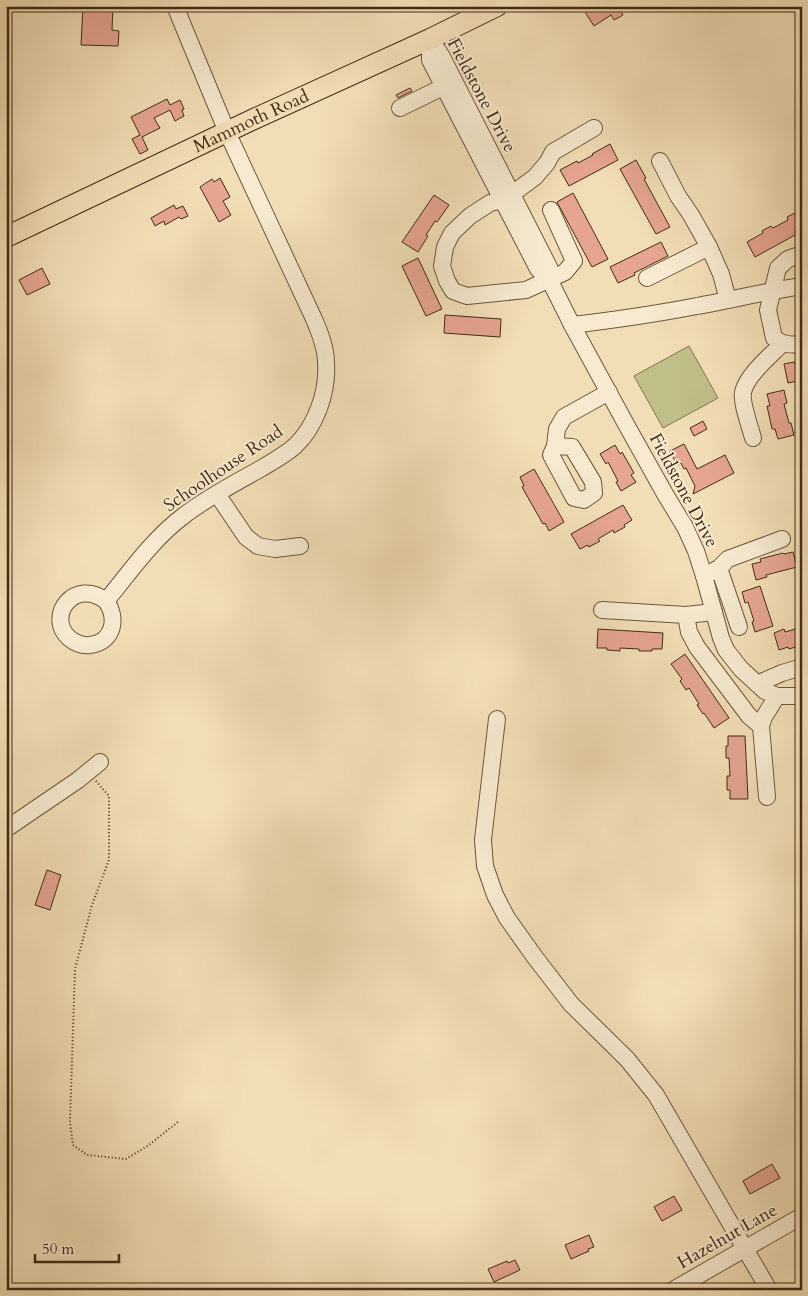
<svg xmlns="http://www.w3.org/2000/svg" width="808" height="1296" font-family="Cardo,serif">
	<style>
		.green { fill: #c1bf89; stroke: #81754e }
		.building { fill: #e6a590; stroke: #412b14 }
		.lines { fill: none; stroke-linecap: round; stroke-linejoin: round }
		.minor-casing { stroke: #6d583c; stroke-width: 18 }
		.major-casing { stroke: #412b14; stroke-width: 22 }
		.path { stroke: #412b14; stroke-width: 2; stroke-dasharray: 1 2.5; stroke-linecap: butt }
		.minor { stroke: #f7ead0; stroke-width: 16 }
		.major { stroke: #f2deb6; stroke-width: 20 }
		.labels { text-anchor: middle; stroke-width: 4; stroke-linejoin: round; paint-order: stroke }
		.street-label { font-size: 18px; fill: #412b14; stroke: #f7ead0 }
	</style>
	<rect width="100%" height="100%" fill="#f2deb6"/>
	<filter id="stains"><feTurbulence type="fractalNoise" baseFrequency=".004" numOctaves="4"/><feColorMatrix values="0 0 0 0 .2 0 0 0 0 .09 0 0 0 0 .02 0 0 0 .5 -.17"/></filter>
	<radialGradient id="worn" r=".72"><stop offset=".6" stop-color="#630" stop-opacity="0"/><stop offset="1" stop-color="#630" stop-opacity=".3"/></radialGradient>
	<polygon class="green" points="689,346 718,398 663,428 634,376"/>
	<g class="building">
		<polygon points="83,6 113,6 112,30 119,31 118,46 81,45"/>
		<polygon points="593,6 624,6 619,9 623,15 614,20 611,15 594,26 585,12"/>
		<polygon points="410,88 412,91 398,98 396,95"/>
		<polygon points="167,99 170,105 180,100 184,109 182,110 184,116 175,121 170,110 154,118 160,128 142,137 148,150 140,154 132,139 140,135 131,117"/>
		<polygon points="610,144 618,160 569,186 560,170 577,161 578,163 593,155 592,154"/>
		<polygon points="636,160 646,178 644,179 670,227 656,234 620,169"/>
		<polygon points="220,178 230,197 223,201 231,215 219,222 200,187 212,179 214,182"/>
		<polygon points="573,193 608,259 592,267 557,202"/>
		<polygon points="434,195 449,205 437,222 435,221 426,235 428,236 418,252 402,242"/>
		<polygon points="174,205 176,209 183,206 188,216 181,219 179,217 165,225 164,221 155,226 151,218"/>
		<polygon points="802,212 802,228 795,232 797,234 755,257 747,242 763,233 762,231 771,226 773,228 788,220 787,217 795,213 796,215"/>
		<polygon points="661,242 668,256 634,273 635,275 618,283 610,267"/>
		<polygon points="418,258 442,309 426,316 402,266"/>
		<polygon points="42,268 50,284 27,295 19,280"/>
		<polygon points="445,315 501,319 500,337 444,333"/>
		<polygon points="794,362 795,364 802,362 802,380 788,383 784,364"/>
		<polygon points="784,390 787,403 784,404 789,423 791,423 794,435 778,439 775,429 772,429 767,406 770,406 767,394"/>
		<polygon points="703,421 707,429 694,436 690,428"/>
		<polygon points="684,444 697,469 725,455 734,473 693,494 695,486 686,468 684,469 681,463 677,465 670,451"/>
		<polygon points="615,445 620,454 622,452 634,473 631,475 636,482 621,491 616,482 618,481 608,462 606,464 600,454"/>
		<polygon points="534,469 564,522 549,531 545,523 543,524 522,487 524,486 520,477"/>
		<polygon points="623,505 632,520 624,525 625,527 614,533 613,530 598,539 600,541 589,547 588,545 580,549 571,534"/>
		<polygon points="793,552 797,567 766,575 767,577 756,580 752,564 761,562 760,559 783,553 784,554"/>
		<polygon points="760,586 773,626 755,632 752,622 754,621 748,602 745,603 742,592"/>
		<polygon points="802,627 802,645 789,649 788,647 779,650 774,633 784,629 785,632"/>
		<polygon points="598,629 663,633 662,649 652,649 652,651 639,651 639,649 620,648 620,651 607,650 607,648 597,648"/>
		<polygon points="685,654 729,718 714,728 704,713 703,714 697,705 699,704 689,688 686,690 680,681 682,679 671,664"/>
		<polygon points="728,736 745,736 748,799 730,799 730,790 727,790 727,776 730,776 729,758 726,758 726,746 728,746"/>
		<polygon points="47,870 61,875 50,910 35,905"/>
		<polygon points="772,1164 780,1178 750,1194 743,1181"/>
		<polygon points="674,1196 682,1210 662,1221 654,1207"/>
		<polygon points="589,1235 594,1247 588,1249 589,1251 571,1259 565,1245"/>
		<polygon points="515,1260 520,1270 494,1282 488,1269 507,1261 508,1263"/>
	</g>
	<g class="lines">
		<g class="minor-casing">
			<g id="minor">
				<polyline points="430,39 430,60 538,269 549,279 572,325 627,426 665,494 685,527 696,551 704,576 721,638 726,650 741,669 765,691 777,696 802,696"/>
				<polyline points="430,39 441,55 549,267"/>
				<polyline points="400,108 443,87"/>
				<polyline points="660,161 678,196 691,215 709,247 721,274 728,300"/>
				<polyline points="551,210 574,261 565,272 526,290 467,296 453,291 447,281 442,266 445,247 452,233 470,216 490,203 502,200 512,194 535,177 547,163 553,152 594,128"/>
				<path d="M802 254 788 259 778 268 768 310 774 338C784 345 790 345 802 344"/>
				<polyline points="647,278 709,247"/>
				<path d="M572 325C614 320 656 314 697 306 732 300 766 291 802 286"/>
				<path d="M753 438C750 427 741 402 743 392 747 375 770 356 782 344"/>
				<polyline points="555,446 572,447 593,482 594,493 584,500 574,498 551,455 555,446 557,429 564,417 609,392"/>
				<polyline points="217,494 246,537 258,546 275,549 300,546"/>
				<polyline points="719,568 739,627"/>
				<polyline points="704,576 719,568 728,559 782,539"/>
				<path d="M106 601C118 618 114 642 90 645 82 646 75 643 69 638 45 616 75 577 106 601 130 572 152 540 182 517 206 498 234 484 260 469 272 462 285 455 295 446 316 426 328 392 326 363 326 348 320 333 314 319L227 132 175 6"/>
				<polyline points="602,610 686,615 714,612"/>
				<polyline points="686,615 689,632 697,647 749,716 761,726"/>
				<polyline points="757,684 782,673 802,667"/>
				<polyline points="497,719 483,840 485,866 495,895 507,918 534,956 571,1004 627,1059 656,1095 769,1290"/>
				<polyline points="767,797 761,726 764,717 777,696"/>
				<polyline points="6,829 78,780 100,762"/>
				<polyline points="673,1290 802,1216"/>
			</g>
		</g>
		<g class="major-casing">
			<g id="major">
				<path id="s1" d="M6 237 254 119 430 39 497 6"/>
			</g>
		</g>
		<polyline class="path" points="96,781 109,796 109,860 92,905 75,969 70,1122 73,1145 87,1155 126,1159 149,1145 179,1121"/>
		<use href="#minor" class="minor"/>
		<use href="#major" class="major"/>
	</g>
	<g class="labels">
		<g class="street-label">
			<text transform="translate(482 95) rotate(62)" y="6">Fieldstone Drive</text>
			<text dy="6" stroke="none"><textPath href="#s1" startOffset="271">Mammoth Road</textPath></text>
			<text transform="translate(223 468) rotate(-34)" y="6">Schoolhouse Road</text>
			<text transform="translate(684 490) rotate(62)" y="6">Fieldstone Drive</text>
			<text transform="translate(727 1236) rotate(-30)" y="6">Hazelnut Lane</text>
		</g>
	</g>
	<rect width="808" height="1296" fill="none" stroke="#f2deb6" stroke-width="25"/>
	<rect x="8" y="8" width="793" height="1281" fill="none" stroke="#412b14" stroke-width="2.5"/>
	<rect x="12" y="12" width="783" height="1271" fill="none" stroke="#412b14"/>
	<path d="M35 1254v8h84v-8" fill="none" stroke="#412b14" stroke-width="2.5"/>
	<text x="42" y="1254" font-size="15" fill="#412b14" stroke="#f7ead0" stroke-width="4" paint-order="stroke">50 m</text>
	<rect width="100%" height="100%" filter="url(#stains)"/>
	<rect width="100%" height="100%" fill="url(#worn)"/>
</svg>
